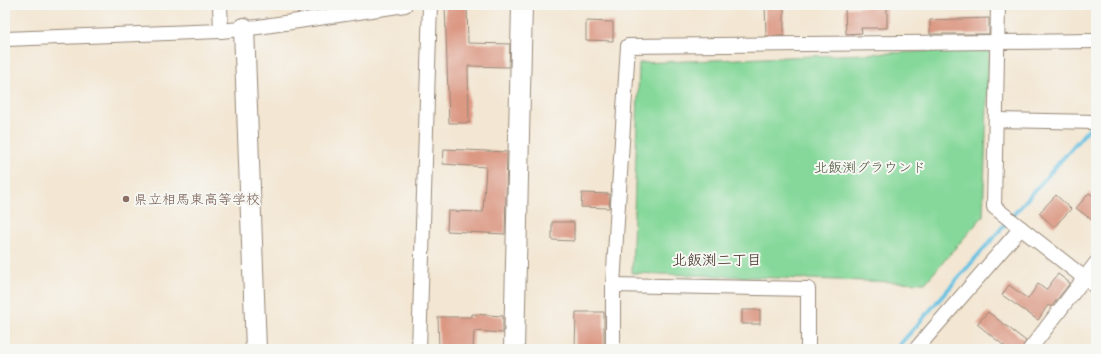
<svg xmlns="http://www.w3.org/2000/svg" width="1101" height="354" font-family="Delius,'Klee One',sans-serif">
	<style>
		.green { fill: #85d89a; stroke: #60815c }
		.lines { fill: none; stroke-linecap: round; stroke-linejoin: round }
		.stream { stroke: #64c1e2; stroke-width: 4 }
		.building { fill: #db9883 }
		.street-casing { stroke: #978878; stroke-width: 16 }
		.secondary-casing { stroke: #978878; stroke-width: 22 }
		.street { stroke: #fff; stroke-width: 14 }
		.secondary { stroke: #fff; stroke-width: 20 }
		.education-dot { fill: #8d6e63; stroke: #f6f6f2; stroke-width: 1.5 }
		.labels { text-anchor: middle; stroke-width: 4; stroke-linejoin: round; paint-order: stroke }
		.park-label { font-size: 14px; fill: #4e563d; stroke: #f6f6f2 }
		.education-label { font-size: 14px; fill: #785e54; stroke: #f6f6f2; text-anchor: start }
		.neighbourhood-label { font-size: 15px; fill: #3b2a1e; stroke: #f6f6f2 }
	</style>
	<rect width="100%" height="100%" fill="#f6f6f2"/>
	<filter id="ink" filterUnits="userSpaceOnUse"><feTurbulence type="fractalNoise" baseFrequency=".025" numOctaves="2"/><feDisplacementMap in="SourceGraphic" scale="8" xChannelSelector="R" yChannelSelector="G"/><feConvolveMatrix kernelMatrix="1 2 1 2 8 2 1 2 1" color-interpolation-filters="sRGB"/></filter>
	<filter id="wash" filterUnits="userSpaceOnUse"><feTurbulence type="fractalNoise" baseFrequency=".012" numOctaves="4" result="noise"/><feDisplacementMap in="SourceGraphic" scale="16" xChannelSelector="R" yChannelSelector="G"/><feGaussianBlur stdDeviation="0.9" result="paint"/><feColorMatrix in="noise" values="0 0 0 0 0 0 0 0 0 0 0 0 0 0 0 0 0 1.4 0 .05"/><feComposite in="paint" operator="in"/></filter>
	<g filter="url(#wash)">
		<rect width="100%" height="100%" fill="#f3e6d2"/>
		<polygon class="green" points="989,49 983,216 925,283 632,273 639,63"/>
		<g class="lines">
			<polyline class="stream" points="896,349 1092,125"/>
		</g>
		<g id="blocks">
			<g class="building">
				<polygon points="445,5 467,5 468,43 510,44 509,67 468,66 469,123 449,123"/>
				<polygon points="765,5 784,5 784,36 766,36"/>
				<polygon points="866,5 887,5 887,28 861,28 862,33 846,34 845,8 866,7"/>
				<polygon points="989,18 989,34 930,34 930,20"/>
				<polygon points="586,21 613,22 613,41 586,40"/>
				<polygon points="444,149 507,152 505,234 447,231 448,211 483,212 486,167 443,164"/>
				<polygon points="582,193 610,194 609,208 581,207"/>
				<polygon points="1089,193 1096,198 1096,223 1076,208"/>
				<polygon points="1056,195 1071,209 1054,227 1039,213"/>
				<polygon points="552,222 574,222 574,241 552,240"/>
				<polygon points="1058,274 1070,283 1051,307 1048,305 1038,320 1002,295 1009,285 1028,299 1038,284 1046,290"/>
				<rect x="742" y="310" width="18" height="14"/>
				<polygon points="576,312 604,312 604,349 575,349"/>
				<polygon points="988,312 1026,341 1022,349 1008,349 977,324"/>
				<polygon points="472,314 503,316 503,333 474,331 473,349 439,349 438,317 472,317"/>
			</g>
		</g>
	</g>
	<g filter="url(#ink)">
		<use href="#blocks" fill-opacity="0" stroke="#978878" stroke-width="1"/>
		<g class="lines">
			<g class="street-casing">
				<g id="street">
					<polyline points="220,5 221,31"/>
					<polyline points="998,5 994,207 1096,287"/>
					<polyline points="5,39 221,31 258,27 405,5"/>
					<polyline points="996,120 1096,122"/>
					<polyline points="613,285 808,289 808,349"/>
					<polyline points="419,349 430,5"/>
					<polyline points="613,349 613,285 628,46 1096,41"/>
					<polyline points="916,349 1021,228"/>
					<polyline points="1030,349 1096,263"/>
				</g>
			</g>
			<g class="secondary-casing">
				<g id="secondary">
					<polyline points="244,28 256,349"/>
					<polyline points="514,349 522,5"/>
				</g>
			</g>
			<use href="#street" class="street"/>
			<use href="#secondary" class="secondary"/>
		</g>
	</g>
	<circle class="education-dot" cx="126" cy="199" r="4"/>
	<g class="labels">
		<g class="park-label">
			<text x="870" y="172">北飯渕グラウンド</text>
		</g>
		<g class="education-label">
			<text x="134" y="204">県立相馬東高等学校</text>
		</g>
		<g class="neighbourhood-label">
			<text x="717" y="265">北飯渕二丁目</text>
		</g>
	</g>
	<rect width="1101" height="354" fill="none" stroke="#f6f6f2" stroke-width="20"/>
</svg>
